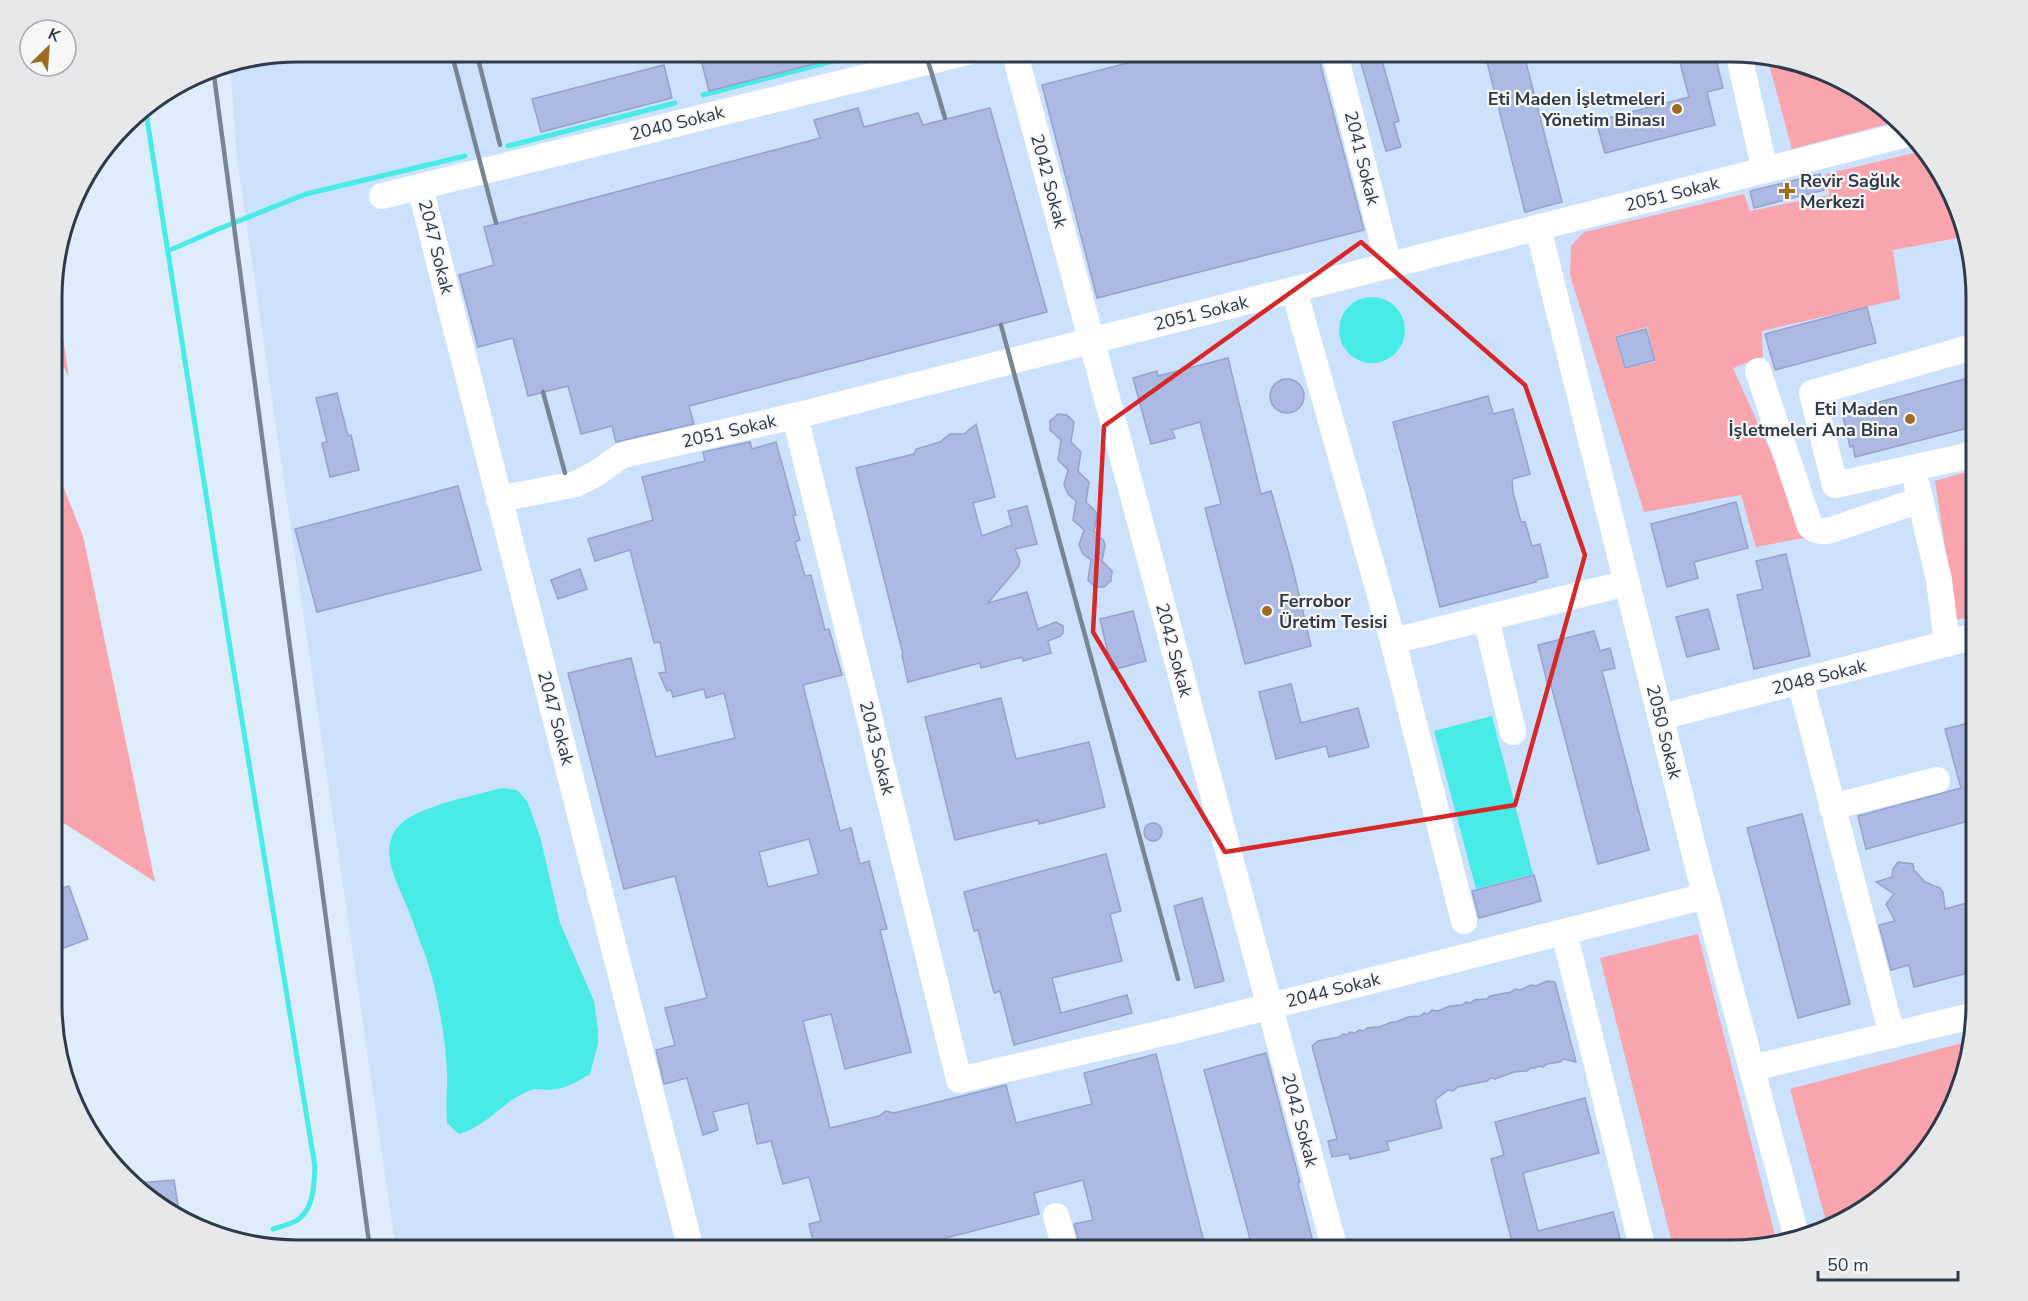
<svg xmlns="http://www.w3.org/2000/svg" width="2028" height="1301" font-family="'Nunito Sans',sans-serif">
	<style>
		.built { fill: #cce2fc }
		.green { fill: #f8a5ae; fill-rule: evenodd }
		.water { fill: #48ebe6 }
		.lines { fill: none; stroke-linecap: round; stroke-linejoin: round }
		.stream { stroke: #48ebe6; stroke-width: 5 }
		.building { fill: #acb9e3; stroke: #96a2cb; stroke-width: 1.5; fill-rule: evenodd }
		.minor { stroke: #fff; stroke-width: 26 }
		.rail { stroke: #788594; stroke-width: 4.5 }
		.marked { fill: none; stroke: #d62828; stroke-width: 4.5; stroke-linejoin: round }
		.poi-dot { fill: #9e6c21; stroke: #f7f7f7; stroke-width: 2 }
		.labels { text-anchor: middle; stroke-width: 4.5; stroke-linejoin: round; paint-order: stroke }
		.poi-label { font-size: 18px; font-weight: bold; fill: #2e3a49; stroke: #f7f7f7; text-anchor: end }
		.street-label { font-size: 18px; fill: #2e3a49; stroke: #f7f7f7 }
		.rim { fill: none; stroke: #2e3a49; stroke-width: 3 }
	</style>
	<rect width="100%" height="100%" fill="#dfecfb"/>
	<polygon class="built" points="297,51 1731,51 1810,64 1867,92 1944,174 1976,281 1976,1020 1964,1083 1936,1140 1854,1217 1747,1249 396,1250 237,159 230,64"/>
	<g class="green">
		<polygon points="1767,57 1810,64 1867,92 1895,122 1792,149"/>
		<path d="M1922 151 1944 174 1963 237 1893 250 1900 299 1762 331 1763 357 1733 368 1809 537 1756 547 1741 495 1644 512 1570 275 1571 246 1584 232 1744 194 1750 211 1829 195 1826 174ZM1647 327 1656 361 1624 369 1615 336Z"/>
		<polygon points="53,272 69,377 53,347"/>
		<polygon points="53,461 83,536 155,882 53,816"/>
		<polygon points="1976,469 1976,616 1956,620 1935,481"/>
		<polygon points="1698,934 1776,1239 1732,1249 1674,1250 1600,958"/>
		<polygon points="1973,1040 1964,1083 1936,1140 1854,1217 1827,1225 1790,1089"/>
	</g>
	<g class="water">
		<circle cx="1372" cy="330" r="33"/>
		<polygon points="1492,716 1533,874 1476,889 1434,731"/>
		<path d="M502 788 517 790 527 801 532 814 541 840 560 923 594 1001 598 1029V1044L590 1074C577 1082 565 1089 550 1090 544 1090 537 1088 531 1090 503 1100 488 1126 459 1134L447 1123C446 1107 447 1093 447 1077 447 1041 435 977 421 944 417 934 414 924 410 914 401 889 377 853 397 828 412 807 477 795 502 788Z"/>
	</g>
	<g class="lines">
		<g class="stream">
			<polyline points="703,95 871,51"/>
			<path d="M145 106 229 641 315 1167C314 1184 314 1206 300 1218 294 1224 281 1226 273 1229"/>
			<polyline points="508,146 675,103"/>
			<polyline points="168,251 216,230 306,194 465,156"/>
		</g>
	</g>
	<g class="building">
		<polygon points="718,51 844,51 845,56 709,91 700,56"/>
		<polygon points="1174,51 1317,51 1364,230 1097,298 1042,85"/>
		<polygon points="1498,51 1523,51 1562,202 1525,212 1485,54"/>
		<polygon points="1677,51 1714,51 1723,88 1707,92 1715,125 1605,153 1596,121 1689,97"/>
		<polygon points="1381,57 1399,121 1394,123 1401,147 1386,151 1361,63"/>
		<polygon points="664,65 672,98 541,132 532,99"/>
		<polygon points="858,108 864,127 918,113 923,125 990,108 1047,312 689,406 694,424 616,442 612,426 581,434 568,386 528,396 513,338 478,347 459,275 494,265 484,227 820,138 814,120"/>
		<polygon points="1820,174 1824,190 1754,208 1750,191"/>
		<polygon points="1867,307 1876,343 1775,370 1765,334"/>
		<polygon points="1646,329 1655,360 1625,368 1616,337"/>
		<polygon points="1228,358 1261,494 1271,491 1292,565 1311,646 1245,664 1205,508 1221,504 1200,422 1172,430 1175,438 1151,444 1133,378 1157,371 1158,376"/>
		<polygon points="1976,376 1976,426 1855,457 1853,446 1850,447 1842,412"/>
		<circle cx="1287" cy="396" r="17"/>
		<polygon points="337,393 348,436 351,435 359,470 330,477 322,443 327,442 316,398"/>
		<polygon points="1488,396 1493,414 1513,409 1530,474 1512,479 1513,492 1521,522 1525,522 1532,546 1540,544 1548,577 1536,580 1536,582 1440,607 1393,422"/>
		<polygon points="1058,414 1067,415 1074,422 1071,442 1081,452 1078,471 1089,482 1086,502 1096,512 1097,517 1094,531 1104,541 1105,546 1102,561 1112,571 1111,581 1104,587 1095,587 1088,580 1091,560 1083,554 1079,545 1084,530 1073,520 1076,501 1068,494 1064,485 1068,470 1058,460 1061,440 1050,430 1050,421"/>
		<polygon points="976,424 995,497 973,503 982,536 1012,525 1008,511 1027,506 1037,544 1015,549 1020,561 1019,566 988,603 1027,592 1038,629 1056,622 1063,626 1063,633 1061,636 1048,641 1051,653 1023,661 1022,657 981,668 980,663 908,682 902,655 903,654 856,468 914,454 916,449 940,442 950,434 964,434"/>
		<path d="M750 442 752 449 776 442 796 515 793 516 800 540 795 542 805 576 811 575 825 630 829 629 842 675 803 685 840 831 851 828 860 864 869 861 887 929 880 930 911 1052 845 1069 831 1014 803 1021 830 1128 879 1116 886 1111 894 1113 1006 1085 1016 1123 1092 1104 1084 1073 1156 1054 1206 1250H1081L1074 1224 1093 1220 1083 1180 1034 1193 1039 1214 934 1241 932 1250H815L809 1224 821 1221 809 1177 783 1184 771 1141 757 1144 748 1103 713 1112 718 1130 703 1135 687 1078 664 1084 656 1050 675 1045 665 1008 707 998 675 876 624 889 568 673 631 658 656 757 735 738 724 693 706 698 704 689 673 697 671 690 667 691 659 673 666 672 660 642 654 643 630 550 595 561 588 539 653 520 642 477 705 461 703 452ZM809 839 819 874 768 887 759 852Z"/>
		<polygon points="458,486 481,570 317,612 295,529"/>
		<polygon points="1736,502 1748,548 1694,562 1698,578 1667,587 1651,524"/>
		<polygon points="1786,554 1810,656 1754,669 1737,595 1763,589 1756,561"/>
		<polygon points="580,569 587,589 558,599 551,580"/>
		<polygon points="1708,609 1719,649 1687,657 1676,617"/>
		<polygon points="1133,611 1146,661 1112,670 1100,619"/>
		<polygon points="1594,631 1600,651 1610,648 1615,668 1602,671 1649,850 1598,864 1551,685 1548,686 1538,645"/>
		<polygon points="1291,684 1301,723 1358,708 1369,747 1329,757 1326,746 1276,759 1259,692"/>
		<polygon points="1001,698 1016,759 1089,742 1105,807 1039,824 1038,820 955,840 925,717"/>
		<polygon points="1976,721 1976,819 1866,849 1858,816 1961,788 1945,729"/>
		<polygon points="1802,814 1850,1004 1798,1018 1747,828"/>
		<circle cx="1153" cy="832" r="9"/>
		<polygon points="1106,854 1121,911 1110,914 1122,961 1052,978 1061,1013 1127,995 1132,1013 1014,1045 1000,991 994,993 978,930 974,931 964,892"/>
		<polygon points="1898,862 1913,864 1914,870 1925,882 1940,888 1943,892 1945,909 1974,901 1976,911 1976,971 1914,987 1909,965 1891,970 1879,925 1895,921 1886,904 1894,894 1876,882 1892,877 1893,869"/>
		<polygon points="1534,875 1541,901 1479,918 1472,891"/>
		<polygon points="69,886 88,939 53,952 53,891"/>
		<polygon points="1202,898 1224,981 1195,988 1174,906"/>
		<polygon points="1547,981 1555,982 1576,1062 1564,1059 1560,1062 1547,1064 1543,1067 1539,1066 1535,1068 1531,1068 1527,1071 1514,1072 1495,1079 1491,1078 1487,1081 1458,1087 1453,1091 1448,1090 1435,1100 1442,1128 1387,1142 1389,1150 1350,1159 1349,1154 1332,1157 1328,1141 1337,1139 1312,1046 1318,1041 1339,1037 1343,1034 1347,1035 1350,1032 1355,1033 1359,1030 1364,1031 1367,1028 1379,1027 1392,1022 1396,1022 1408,1017 1420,1016 1424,1013 1428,1014 1432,1010 1438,1011 1450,1006 1462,1005 1466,1002 1471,1003 1474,1000 1487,999 1490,996 1511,992 1515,989 1520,990 1531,985 1536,986"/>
		<polygon points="1266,1053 1300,1182 1298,1183 1315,1250 1253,1250 1204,1070"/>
		<polygon points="1585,1098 1599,1153 1523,1173 1538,1231 1613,1212 1623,1250 1514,1250 1491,1159 1504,1155 1495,1122"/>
		<polygon points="174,1180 180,1217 161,1209 135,1183"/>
	</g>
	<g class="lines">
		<g class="minor">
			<polyline points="1014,51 1335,1250"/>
			<polyline points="1334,51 1389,266"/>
			<polyline points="1738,52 1765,170"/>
			<polyline points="420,187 691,1250"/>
			<polyline points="382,196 972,51"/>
			<polyline points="1538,228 1696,859 1796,1235"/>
			<polyline points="1294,290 1393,641 1464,921"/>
			<polyline points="1976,346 1812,393 1835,485 1976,454"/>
			<path d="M1758 371 1810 526C1816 531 1821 532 1828 531L1920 500"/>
			<polyline points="795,416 959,1080 1176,1030 1706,896"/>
			<polyline points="1917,486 1939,580 1947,644"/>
			<polyline points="499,499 576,484 597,473 621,456 627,454 795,416 1907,134"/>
			<polyline points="1486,618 1513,732"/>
			<polyline points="1393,641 1627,583"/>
			<polyline points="1800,681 1892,1035"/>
			<polyline points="1661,717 1976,636"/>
			<polyline points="1832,807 1937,780"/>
			<polyline points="1564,932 1643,1250"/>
			<polyline points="1752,1068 1976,1015"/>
			<polyline points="1056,1216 1066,1250"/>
		</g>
		<g class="rail">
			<polyline points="451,51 496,223"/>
			<polyline points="476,51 500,145"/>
			<polyline points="925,51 945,118"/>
			<polyline points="213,68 370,1250"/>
			<polyline points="1001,325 1178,979"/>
			<polyline points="543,392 565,473"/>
		</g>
	</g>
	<path class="marked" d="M1361 242 1525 385 1585 555 1515 805 1225 852 1093 632 1104 426Z"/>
	<g class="poi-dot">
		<circle cx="1677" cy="109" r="6"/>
		<path d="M1784 182h6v6h6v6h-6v6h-6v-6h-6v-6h6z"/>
		<circle cx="1910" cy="419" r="6"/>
		<circle cx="1267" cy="611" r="6"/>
	</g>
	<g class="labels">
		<g class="poi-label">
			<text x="1665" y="105">Eti Maden İşletmeleri<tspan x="1665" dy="21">Yönetim Binası</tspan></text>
			<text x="1800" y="187" text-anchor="start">Revir Sağlık<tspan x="1800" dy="21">Merkezi</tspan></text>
			<text x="1898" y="415">Eti Maden<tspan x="1898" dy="21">İşletmeleri Ana Bina</tspan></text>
			<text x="1279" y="607" text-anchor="start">Ferrobor<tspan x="1279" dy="21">Üretim Tesisi</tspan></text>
		</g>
		<g class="street-label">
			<text transform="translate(677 123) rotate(-14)" y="6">2040 Sokak</text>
			<text transform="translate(1362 158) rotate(76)" y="6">2041 Sokak</text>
			<text transform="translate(1049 181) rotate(75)" y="6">2042 Sokak</text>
			<text transform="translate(1672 194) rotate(-14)" y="6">2051 Sokak</text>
			<text transform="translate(436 247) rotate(76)" y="6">2047 Sokak</text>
			<text transform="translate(1201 313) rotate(-14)" y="6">2051 Sokak</text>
			<text transform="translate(729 431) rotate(-13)" y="6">2051 Sokak</text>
			<text transform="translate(1174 650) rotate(75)" y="6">2042 Sokak</text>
			<text transform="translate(1819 677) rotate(-14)" y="6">2048 Sokak</text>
			<text transform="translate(556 718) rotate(75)" y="6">2047 Sokak</text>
			<text transform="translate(1664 732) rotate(76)" y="6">2050 Sokak</text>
			<text transform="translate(877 748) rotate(76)" y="6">2043 Sokak</text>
			<text transform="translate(1333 990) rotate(-14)" y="6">2044 Sokak</text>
			<text transform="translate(1300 1120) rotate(75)" y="6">2042 Sokak</text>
		</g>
	</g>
	<path d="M0 0H2028V1301H0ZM298 62H1730A236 236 0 0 1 1966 298V1004A236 236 0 0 1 1730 1240H298A236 236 0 0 1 62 1004V298A236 236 0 0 1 298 62Z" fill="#e7e8e9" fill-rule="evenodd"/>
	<path class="rim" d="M298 62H1730A236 236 0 0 1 1966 298V1004A236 236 0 0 1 1730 1240H298A236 236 0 0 1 62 1004V298A236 236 0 0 1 298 62Z"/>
	<g transform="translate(48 48) rotate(25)"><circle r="28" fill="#f7f7f7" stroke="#a7abb1" stroke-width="1.5"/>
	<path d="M0-4.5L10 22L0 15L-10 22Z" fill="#9e6c21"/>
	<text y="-9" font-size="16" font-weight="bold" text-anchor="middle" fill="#2e3a49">K</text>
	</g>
	<path d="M1818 1271v9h140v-9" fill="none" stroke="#2e3a49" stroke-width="3"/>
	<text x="1827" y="1271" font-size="18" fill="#2e3a49" stroke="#f7f7f7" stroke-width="4.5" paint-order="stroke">50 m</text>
</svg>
